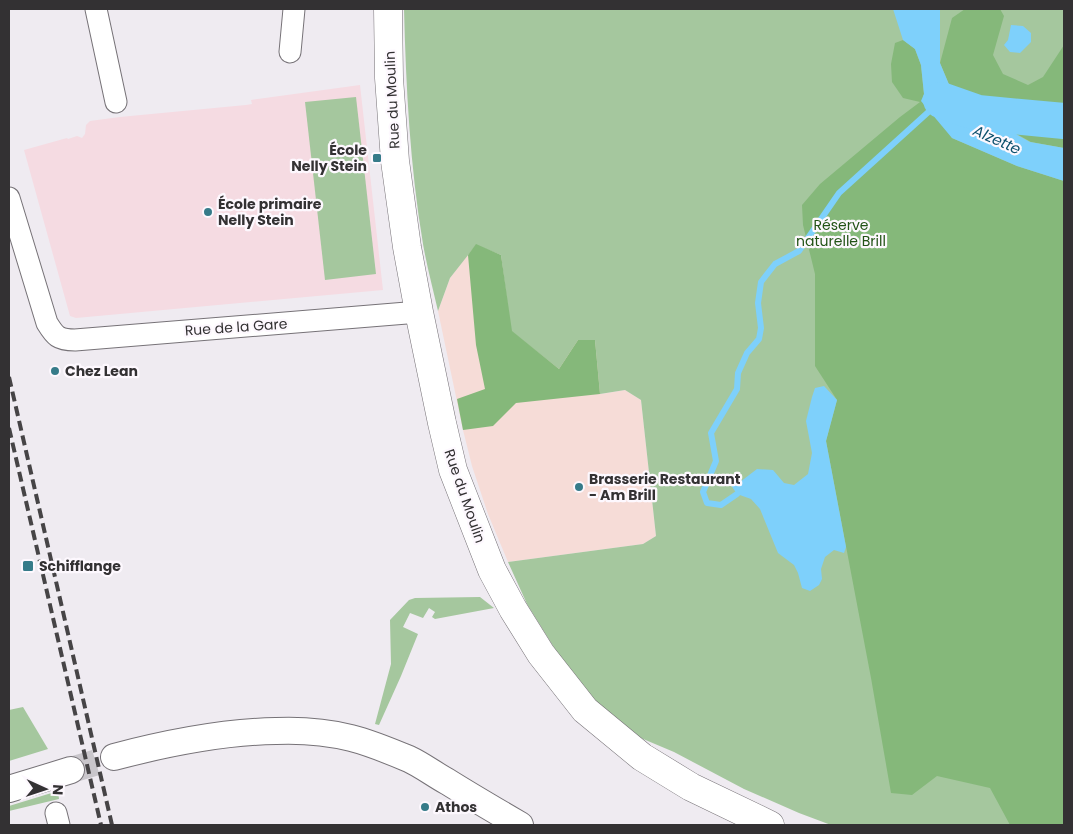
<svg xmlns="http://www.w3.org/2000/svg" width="1073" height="834" font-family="Poppins,sans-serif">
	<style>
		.commercial { fill: #f6dcd7 }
		.education { fill: #f5dbe2 }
		.green { fill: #a5c79e }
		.forest { fill: #85b87a }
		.water { fill: #7ed0fb }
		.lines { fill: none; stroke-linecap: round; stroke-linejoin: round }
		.stream { stroke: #7ed0fb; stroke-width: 6 }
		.river { stroke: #7ed0fb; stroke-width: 36 }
		.tertiary-tunnel { stroke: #c9c6cb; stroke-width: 26; stroke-dasharray: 26 13; stroke-linecap: butt }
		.minor-casing { stroke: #767277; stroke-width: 23 }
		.tertiary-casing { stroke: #767277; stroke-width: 28 }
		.secondary-casing { stroke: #767277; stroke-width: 29 }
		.minor { stroke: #fff; stroke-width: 21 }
		.tertiary { stroke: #fff; stroke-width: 26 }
		.secondary { stroke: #fff; stroke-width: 28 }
		.rail { stroke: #464446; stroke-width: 4; stroke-dasharray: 10 5; stroke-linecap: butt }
		.poi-dot { fill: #367b89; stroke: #fdf8fe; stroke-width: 2 }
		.labels { text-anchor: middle; stroke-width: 4.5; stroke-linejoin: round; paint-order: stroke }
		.street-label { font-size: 14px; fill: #333133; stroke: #fdf8fe }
		.poi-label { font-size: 14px; font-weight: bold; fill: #333133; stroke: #fdf8fe; text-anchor: start }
		.park-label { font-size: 14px; fill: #225316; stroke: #fdf8fe }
		.water-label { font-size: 15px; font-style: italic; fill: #0d516d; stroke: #fdf8fe }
	</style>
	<rect width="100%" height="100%" fill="#efebf1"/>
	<polygon class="commercial" points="476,244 501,255 512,331 578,340 595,340 601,394 625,390 641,400 656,536 643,544 508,562 488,514 472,466 463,430 438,311 450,278"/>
	<polygon class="education" points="360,85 383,290 76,318 70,316 24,150 67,138 68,139 77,136 82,138 85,134 86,125 90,121 120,117 246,105 252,104 251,100"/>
	<g class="green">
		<path d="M404 9H1064V825H908L891 824 879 825H831L799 813 744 789 674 752 636 736 597 703 558 654 527 604 508 562 643 544 656 536 641 400 625 390 600 394 595 340H578L559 369 511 331 501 255 476 245 450 278 438 311C433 289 427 267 423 244 410 166 406 88 404 9Z"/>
		<polygon points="356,97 376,274 325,280 305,102"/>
		<polygon points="480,597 494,608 435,619 432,617 435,612 429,608 423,618 410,613 403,627 418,634 401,676 379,725 375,724 391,664 390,620 409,600 415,598"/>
		<polygon points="23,707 48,749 9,761 9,710"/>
		<polygon points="58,791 59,799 9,811 9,806"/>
	</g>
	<g class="forest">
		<polygon points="965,9 1000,9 1004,16 993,55 1003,74 1028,85 1043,77 1064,45 1064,148 1031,142 978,113 953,94 940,63 952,18"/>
		<polygon points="903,40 915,49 921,65 924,94 952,138 1017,166 1064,181 1064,825 1010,825 990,788 937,776 912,795 891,793 871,678 826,441 837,400 815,366 815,274 803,225 802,205 820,184 900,117 920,102 903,98 892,82 891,64 895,43"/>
		<polygon points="476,244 501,255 512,331 559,369 578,340 595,340 600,394 516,403 493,426 463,430 457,399 485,389 476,345 468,255"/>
	</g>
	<g class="water">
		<polygon points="893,9 940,9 940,63 953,94 978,113 1030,142 1064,148 1064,181 1017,166 952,138 921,101 924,94 921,65 915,49 903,40"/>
		<polygon points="1011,25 1023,26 1031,33 1031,42 1020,53 1010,52 1004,45 1008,40"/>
		<polygon points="824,386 837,400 826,441 846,547 844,553 834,550 825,557 821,569 822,579 819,585 810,591 802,588 798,573 794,565 778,553 760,509 751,499 737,494 728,481 740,482 757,469 773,470 784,483 794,485 808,474 812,453 806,421 812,397 815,388"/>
	</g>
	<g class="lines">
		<polyline class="stream" points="737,494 721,505 707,503 703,492 716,461 711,433 737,389 738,373 747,353 759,339 761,328 758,303 761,282 775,264 799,251 839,193 935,106"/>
		<polyline class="river" points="941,100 978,113 1064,121"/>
		<polyline class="tertiary-tunnel" points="71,770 114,757"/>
		<g class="minor-casing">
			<g id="minor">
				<polyline points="96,9 116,102"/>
				<polyline points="290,52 294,9"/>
				<path d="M9 198 47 323C55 336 58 340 75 340L419 312"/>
				<polyline points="56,813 59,825"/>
			</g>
		</g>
		<g class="tertiary-casing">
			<g id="tertiary">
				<path d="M114 757C167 743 221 732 276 731 301 730 327 732 351 738 371 743 390 751 409 759 422 765 435 775 448 782 472 797 496 811 520 825"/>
				<polyline points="9,789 71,770"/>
			</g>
		</g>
		<g class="secondary-casing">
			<polyline id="secondary" points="388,9 389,78 395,161 407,247 419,312 442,423 453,470 492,570 513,609 541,654 585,710 642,757 691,787 770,825"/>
		</g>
		<use href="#minor" class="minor"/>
		<use href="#tertiary" class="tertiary"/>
		<use href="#secondary" class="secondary"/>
		<g class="rail">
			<polyline points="9,377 112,825"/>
			<polyline points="9,428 101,825"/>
		</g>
	</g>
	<g class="poi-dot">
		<rect x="372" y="153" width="10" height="10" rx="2.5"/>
		<circle cx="208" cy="212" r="5"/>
		<circle cx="55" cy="371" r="5"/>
		<circle cx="579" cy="487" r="5"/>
		<rect x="22" y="560" width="12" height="12" rx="2.5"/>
		<circle cx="425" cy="807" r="5"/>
	</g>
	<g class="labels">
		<g class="street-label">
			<text transform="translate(392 100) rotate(-93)" y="5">Rue du Moulin</text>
			<text transform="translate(236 327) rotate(-4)" y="5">Rue de la Gare</text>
			<text transform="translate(465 496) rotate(71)" y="5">Rue du Moulin</text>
		</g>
		<g class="poi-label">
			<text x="367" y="155" text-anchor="end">École<tspan x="367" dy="16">Nelly Stein</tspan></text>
			<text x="218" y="209">École primaire<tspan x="218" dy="16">Nelly Stein</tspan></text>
			<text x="65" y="376">Chez Lean</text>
			<text x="589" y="484">Brasserie Restaurant<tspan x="589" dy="16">- Am Brill</tspan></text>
			<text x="39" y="571">Schifflange</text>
			<text x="435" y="812">Athos</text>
		</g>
		<g class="park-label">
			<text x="841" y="230">Réserve<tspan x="841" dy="16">naturelle Brill</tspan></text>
		</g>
		<g class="water-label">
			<text transform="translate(997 140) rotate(24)" y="5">Alzette</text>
		</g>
	</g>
	<rect width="1073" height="834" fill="none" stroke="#333133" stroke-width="20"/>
	<g transform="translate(45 789) rotate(93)" stroke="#fdf8fe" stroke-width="4" paint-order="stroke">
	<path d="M0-4L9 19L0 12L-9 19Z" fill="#333133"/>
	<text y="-8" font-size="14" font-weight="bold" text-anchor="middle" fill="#333133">N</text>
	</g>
</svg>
